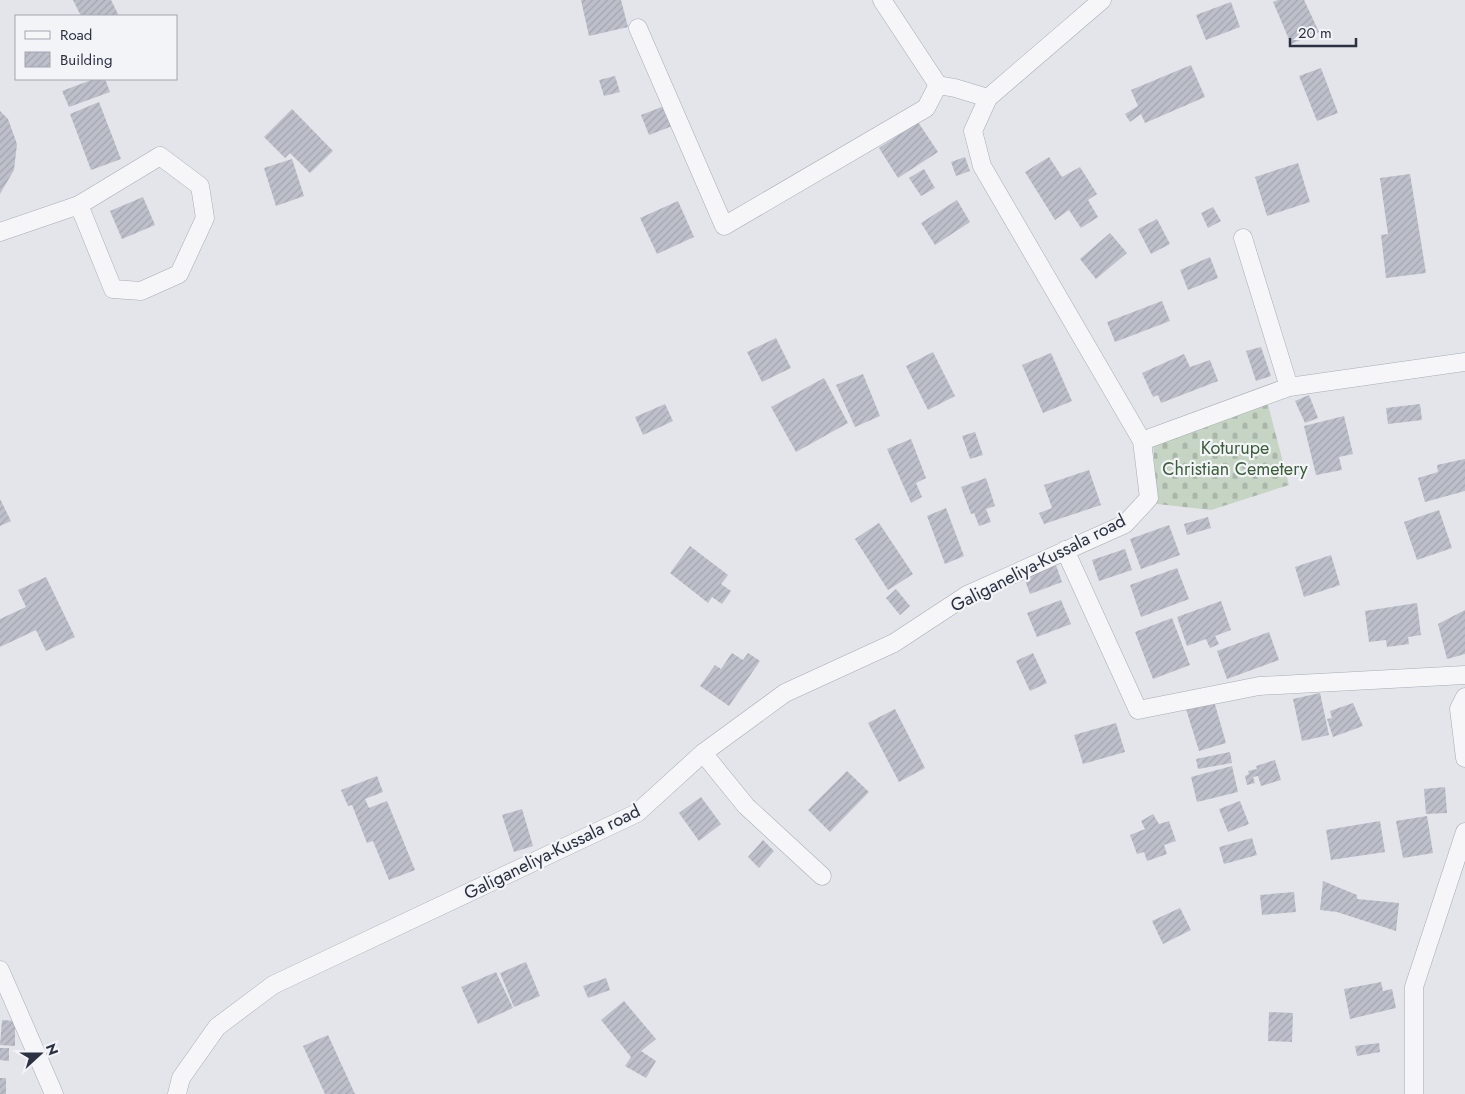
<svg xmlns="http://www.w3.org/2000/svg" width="1465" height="1094" font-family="Jost,sans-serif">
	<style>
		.cemetery { fill: url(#cemetery-stones) }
		.building { fill: url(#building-hatch) }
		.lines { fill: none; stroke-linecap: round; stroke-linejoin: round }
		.minor-casing { stroke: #a8abb5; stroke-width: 19 }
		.minor { stroke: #f6f6f9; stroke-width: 18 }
		.labels { text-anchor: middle; stroke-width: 4.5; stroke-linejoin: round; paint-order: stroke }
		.park-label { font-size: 18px; fill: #3b5e39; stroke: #f3f4f8 }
		.street-label { font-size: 18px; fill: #2b3142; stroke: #f3f4f8 }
	</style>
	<defs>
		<pattern id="cemetery-stones" width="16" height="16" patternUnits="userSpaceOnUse" patternTransform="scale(1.25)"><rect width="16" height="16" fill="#c6d4c4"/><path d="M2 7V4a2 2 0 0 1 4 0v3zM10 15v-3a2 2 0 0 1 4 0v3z" fill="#aab6aa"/></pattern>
		<pattern id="building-hatch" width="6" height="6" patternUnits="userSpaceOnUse" patternTransform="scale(1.25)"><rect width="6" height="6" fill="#bdc0ca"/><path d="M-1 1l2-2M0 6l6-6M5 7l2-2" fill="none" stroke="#a3a5af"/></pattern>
	</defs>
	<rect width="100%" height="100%" fill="#e3e5eb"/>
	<polygon class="cemetery" points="1267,401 1289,485 1211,510 1157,504 1153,443"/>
	<g class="building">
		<polygon points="73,0 111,0 119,16 81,16"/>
		<polygon points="581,0 621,0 628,27 589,36"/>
		<polygon points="1278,0 1304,0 1319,32 1291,44 1273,2"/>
		<polygon points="1231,2 1240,27 1206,40 1196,15"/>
		<polygon points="1191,65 1205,97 1145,123 1141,114 1130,122 1125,114 1138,106 1131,90"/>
		<polygon points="1321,68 1338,113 1317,121 1299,76"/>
		<polygon points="615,76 620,92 604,96 599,80"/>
		<polygon points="94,79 105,79 110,92 69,107 62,91"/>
		<polygon points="99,102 121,159 91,170 70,114"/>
		<polygon points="667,105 675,125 649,135 641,115"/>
		<polygon points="292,109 333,151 310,173 290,153 285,158 264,137"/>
		<polygon points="0,111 8,119 17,144 14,170 0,194"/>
		<polygon points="918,122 938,152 898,178 879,148"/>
		<polygon points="965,157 970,171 956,176 951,162"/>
		<polygon points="1049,157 1062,177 1080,167 1097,194 1088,200 1098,217 1081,228 1069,210 1055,220 1025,172"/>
		<polygon points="292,159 304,196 276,206 264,168"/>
		<polygon points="1298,163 1310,202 1267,216 1255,177"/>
		<polygon points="924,169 935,188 921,196 909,178"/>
		<polygon points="1410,174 1426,273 1386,278 1381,235 1388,234 1380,178"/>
		<polygon points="143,197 155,225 122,239 110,211"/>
		<polygon points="957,200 970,222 935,245 921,223"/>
		<polygon points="678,201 694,237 657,254 640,218"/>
		<polygon points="1213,207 1221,221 1208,228 1201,213"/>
		<polygon points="1157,219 1170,244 1151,254 1138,229"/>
		<polygon points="1110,233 1127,253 1096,279 1080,259"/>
		<polygon points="1210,257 1218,278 1188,290 1180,270"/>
		<polygon points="1162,301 1170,321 1115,342 1107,322"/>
		<polygon points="776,338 791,368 762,382 747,352"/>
		<polygon points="1261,347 1271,376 1256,381 1246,351"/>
		<polygon points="933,352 955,396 928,410 906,366"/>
		<polygon points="1051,353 1072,401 1043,413 1022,365"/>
		<polygon points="1184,354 1190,367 1210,360 1218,381 1161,403 1158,395 1153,397 1142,373"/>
		<polygon points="863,374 880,416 855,427 836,385"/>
		<polygon points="824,378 848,423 796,452 771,407"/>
		<polygon points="1309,395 1318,418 1305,423 1295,401"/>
		<polygon points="665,404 673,421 643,435 635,417"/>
		<polygon points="1420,404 1422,420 1388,424 1386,408"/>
		<polygon points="1344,416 1353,454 1339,457 1342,470 1316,475 1304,426"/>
		<polygon points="975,432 983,455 970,459 962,436"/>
		<polygon points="911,439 926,478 916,483 922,497 911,503 887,449"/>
		<polygon points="1465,459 1465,491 1425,502 1418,478 1438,472 1437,465"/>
		<polygon points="1089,470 1101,505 1044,524 1039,513 1052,508 1044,485"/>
		<polygon points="986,478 995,506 986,509 991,522 979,526 974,513 971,514 961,487"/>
		<polygon points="0,499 11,521 0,526"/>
		<polygon points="946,508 964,556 945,564 927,516"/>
		<polygon points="1439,510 1452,548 1417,560 1404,522"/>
		<polygon points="1208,517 1211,528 1187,535 1184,524"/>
		<polygon points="879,523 913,574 888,590 855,539"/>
		<polygon points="1169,525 1180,555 1141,569 1130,539"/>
		<polygon points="690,546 728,575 721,584 731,591 722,604 712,597 708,603 670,573"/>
		<polygon points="1125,549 1132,570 1099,581 1092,560"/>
		<polygon points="1331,555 1340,585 1304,597 1295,567"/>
		<polygon points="1054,560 1062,582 1030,594 1022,572"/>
		<polygon points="1177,568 1189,599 1141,617 1130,585"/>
		<polygon points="46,577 75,637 46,651 36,630 0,647 0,619 26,607 18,590"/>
		<polygon points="896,589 910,606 900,615 886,598"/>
		<polygon points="1061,600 1071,624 1037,637 1027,613"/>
		<polygon points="1221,601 1231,630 1215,636 1219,644 1210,648 1206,639 1187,646 1177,617"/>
		<polygon points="1417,603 1421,635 1408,637 1409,644 1387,647 1386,640 1369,642 1365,611"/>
		<polygon points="1465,610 1465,654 1447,659 1438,624"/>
		<polygon points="1172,618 1190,665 1153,679 1135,632"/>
		<polygon points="1269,632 1279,660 1227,679 1217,651"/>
		<polygon points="732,653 743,660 748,653 760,661 729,706 700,686 715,665 721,669"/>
		<polygon points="1033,653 1047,683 1030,691 1016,661"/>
		<polygon points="1320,693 1329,735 1302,741 1293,699"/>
		<polygon points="1214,701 1226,743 1199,751 1186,709"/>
		<polygon points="1353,703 1363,726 1333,737 1327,719 1332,718 1330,711"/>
		<polygon points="895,709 925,768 899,782 868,723"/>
		<polygon points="1116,723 1125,752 1083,764 1074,735"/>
		<polygon points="1230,752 1232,763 1198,769 1196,759"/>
		<polygon points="1275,760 1281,780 1261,786 1258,776 1253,777 1255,783 1247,785 1245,776 1249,774 1248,771 1257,769 1256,766"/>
		<polygon points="1232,766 1238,792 1197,802 1191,777"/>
		<polygon points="847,771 869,792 830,832 808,810"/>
		<polygon points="377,776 383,792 365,799 369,808 387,801 415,870 389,880 373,841 367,843 352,805 348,806 341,790"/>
		<polygon points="1445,787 1447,813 1426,814 1424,789"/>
		<polygon points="701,797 721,824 699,841 679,813"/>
		<polygon points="1240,801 1249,824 1228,832 1219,809"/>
		<polygon points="522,809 533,846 514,852 502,815"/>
		<polygon points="1153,814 1159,824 1169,821 1176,841 1164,845 1167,854 1147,861 1144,852 1137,854 1130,835 1145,829 1141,821"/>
		<polygon points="1427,816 1433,853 1403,858 1396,821"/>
		<polygon points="1380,821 1385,852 1331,860 1326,830"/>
		<polygon points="1252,838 1257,855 1224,864 1219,847"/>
		<polygon points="763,840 774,851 759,868 748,857"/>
		<polygon points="1323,881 1357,895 1357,899 1399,903 1396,931 1337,912 1320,910"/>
		<polygon points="1294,892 1296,912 1262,915 1260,895"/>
		<polygon points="1180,908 1191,930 1163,944 1152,921"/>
		<polygon points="526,962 540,996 514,1007 500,973"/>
		<polygon points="496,972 513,1008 478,1024 461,987"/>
		<polygon points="606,978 610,990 588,998 583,986"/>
		<polygon points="1381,982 1383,991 1392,989 1396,1008 1350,1019 1344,989"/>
		<polygon points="624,1001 656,1039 641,1051 656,1061 646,1078 625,1066 631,1057 601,1020"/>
		<polygon points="1269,1012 1293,1013 1292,1042 1268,1041"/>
		<polygon points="2,1020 15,1021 15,1046 0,1045"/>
		<polygon points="328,1035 355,1094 325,1094 303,1046"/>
		<polygon points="1379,1043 1380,1052 1357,1056 1355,1046"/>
		<polygon points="0,1048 9,1048 9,1061 0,1060"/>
		<rect x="0" y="1078" width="6" height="16"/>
	</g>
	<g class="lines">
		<g class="minor-casing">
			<g id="minor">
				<polyline points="882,0 938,85"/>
				<polyline points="638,28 724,226 926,108 938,85"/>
				<polyline points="938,85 955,88 988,98"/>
				<polyline points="0,232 79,205 160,156 200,186 205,218 179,274 141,291 113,289 79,205"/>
				<polyline points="1243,238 1289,387"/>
				<polyline points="1142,441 1289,387 1465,362"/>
				<polyline points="1065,550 1138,710 1259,686 1465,675"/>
				<polyline points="1465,697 1459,709 1465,758"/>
				<polyline points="703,753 746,806 822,876"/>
				<polyline points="0,970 54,1094"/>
				<polyline points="177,1094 181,1078 217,1027 273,985 637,813 703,753 785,693 894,643 967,595 1125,524 1149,498 1142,441 982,166 973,131 988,98 1102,0"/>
				<polyline points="1414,1094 1414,987 1465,832"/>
			</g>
		</g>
		<use href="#minor" class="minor"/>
	</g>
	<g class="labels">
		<g class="park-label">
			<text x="1235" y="454">Koturupe<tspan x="1235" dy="21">Christian Cemetery</tspan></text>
		</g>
		<g class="street-label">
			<text transform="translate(1038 563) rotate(-27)" y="6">Galiganeliya-Kussala road</text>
			<text transform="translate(552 852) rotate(-26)" y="6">Galiganeliya-Kussala road</text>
		</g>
	</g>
	<rect x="15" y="15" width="162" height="65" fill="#f3f4f8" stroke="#a3a6af"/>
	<rect x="25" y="31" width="25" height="8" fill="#f6f6f9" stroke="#a3a6af"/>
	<text x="60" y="40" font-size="15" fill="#2b3142">Road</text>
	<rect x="25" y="52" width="25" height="15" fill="url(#building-hatch)" stroke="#a3a6af"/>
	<text x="60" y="65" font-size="15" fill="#2b3142">Building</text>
	<g transform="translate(40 1054) rotate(69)" stroke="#f3f4f8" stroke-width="4" paint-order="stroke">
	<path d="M0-4L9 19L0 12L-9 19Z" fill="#2b3142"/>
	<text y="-8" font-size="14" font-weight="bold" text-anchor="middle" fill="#2b3142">N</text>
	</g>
	<path d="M1290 38v8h66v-8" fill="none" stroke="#2b3142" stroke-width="2.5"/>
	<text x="1298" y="38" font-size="15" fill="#2b3142" stroke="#f3f4f8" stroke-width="4" paint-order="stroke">20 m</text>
</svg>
